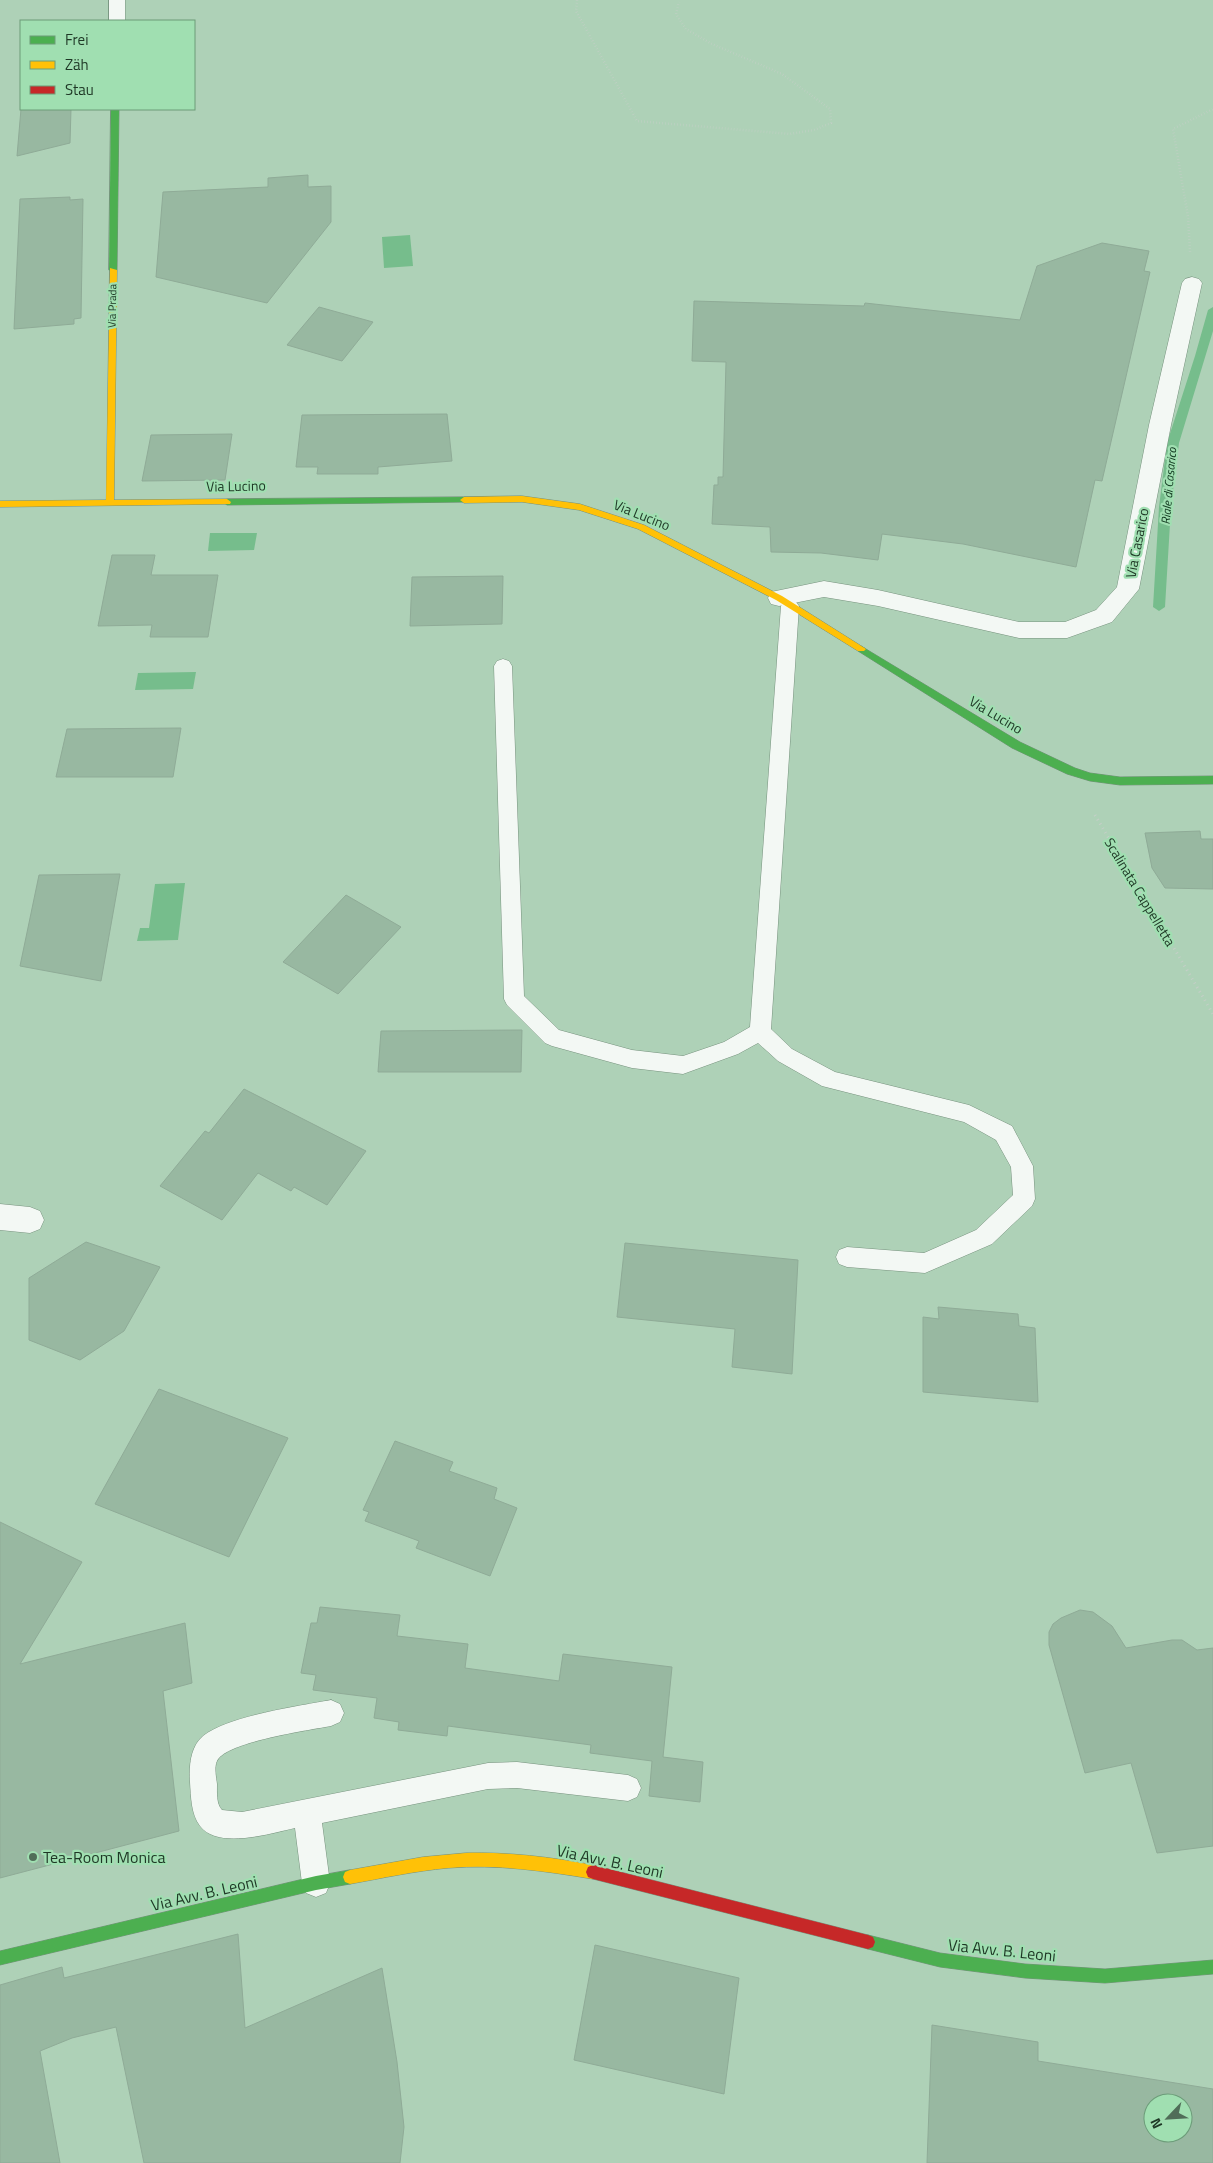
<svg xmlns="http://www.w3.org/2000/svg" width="1213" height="2163" font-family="'Titillium Web',sans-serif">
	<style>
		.water { fill: #76bd8c }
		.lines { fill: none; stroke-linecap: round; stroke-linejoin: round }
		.stream { fill: #76bd8c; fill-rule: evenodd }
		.building { fill: #98b8a1; stroke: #8fab97; fill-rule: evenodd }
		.lane-casing { stroke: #77927e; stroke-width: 1 }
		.street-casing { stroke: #77927e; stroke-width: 1 }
		.fast-casing { stroke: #77927e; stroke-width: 1 }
		.slow-casing { stroke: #77927e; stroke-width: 1 }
		.jam-casing { stroke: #77927e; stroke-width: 1 }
		.path-far1 { stroke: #c4cfc7; stroke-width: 2.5; stroke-dasharray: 0.5 2.5; stroke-linecap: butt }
		.path { stroke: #c4cfc7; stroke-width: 3; stroke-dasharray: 1 4; stroke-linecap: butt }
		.lane { fill: #f3f8f4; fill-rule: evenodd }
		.street { fill: #f3f8f4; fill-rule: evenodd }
		.fast { fill: #4caf50; fill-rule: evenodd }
		.slow { fill: #ffc107; fill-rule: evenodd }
		.jam { fill: #c62828; fill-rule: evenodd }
		.poi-dot { fill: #506d58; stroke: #a0dfb1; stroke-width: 2 }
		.labels { text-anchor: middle; stroke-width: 4.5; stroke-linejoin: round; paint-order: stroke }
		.far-street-label { font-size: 11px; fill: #1e3725; stroke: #a0dfb1 }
		.far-water-label { font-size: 12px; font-style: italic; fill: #0d331b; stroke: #a0dfb1 }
		.street-label { font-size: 14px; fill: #1e3725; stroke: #a0dfb1 }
		.near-poi-label { font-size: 16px; fill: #1e3725; stroke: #a0dfb1; text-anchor: start }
		.near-street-label { font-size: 16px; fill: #1e3725; stroke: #a0dfb1 }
	</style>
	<rect width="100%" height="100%" fill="#aed1b7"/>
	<g class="water">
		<polygon points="410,235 413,266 384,268 382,237"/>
		<polygon points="210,533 257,533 254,550 208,551"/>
		<polygon points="196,672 193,689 135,690 138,673"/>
		<polygon points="185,883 178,940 137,941 140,928 149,928 155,884"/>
	</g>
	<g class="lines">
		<polygon class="stream" points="1213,307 1213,331 1179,443 1171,507 1165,607 1159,611 1153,607 1159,507 1167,443 1195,356 1208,310"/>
	</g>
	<g class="building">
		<polygon points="21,109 71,109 70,143 17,156"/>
		<polygon points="308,175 308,187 331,186 331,222 267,303 156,277 163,192 268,187 268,178"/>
		<polygon points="70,197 70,200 83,199 81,318 74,319 74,324 14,329 20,199"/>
		<polygon points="1102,243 1149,251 1144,271 1150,272 1102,481 1095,480 1076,567 963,544 882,534 878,560 821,553 771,552 770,527 712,524 714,485 718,485 718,477 723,477 726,362 692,361 694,301 864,306 865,303 1020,320 1037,266"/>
		<polygon points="319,307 373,322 342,361 287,345"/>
		<polygon points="447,414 452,461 378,467 378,474 317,474 318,467 296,467 302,415"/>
		<polygon points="232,434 225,480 142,481 151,435"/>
		<polygon points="112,555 155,555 151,575 218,575 208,637 150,637 152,625 98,626"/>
		<polygon points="503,576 502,624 410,626 412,577"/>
		<polygon points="181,728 173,777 56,777 67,729"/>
		<polygon points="1200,831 1201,839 1213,839 1213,889 1165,888 1152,868 1145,833"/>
		<polygon points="120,874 101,981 20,966 39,875"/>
		<polygon points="346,895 401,927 338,994 283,962"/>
		<polygon points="522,1030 521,1072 378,1072 381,1031"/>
		<polygon points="244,1089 366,1151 327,1205 294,1187 291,1191 258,1173 222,1220 160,1186 205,1131 209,1133"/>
		<polygon points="86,1242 160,1267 124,1331 80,1360 29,1340 29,1278"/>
		<polygon points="625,1243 798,1260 792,1374 732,1367 735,1329 617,1317"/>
		<polygon points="938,1307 1018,1314 1019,1326 1035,1328 1038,1402 923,1392 923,1317 939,1319"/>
		<polygon points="159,1389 288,1438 229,1557 95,1504"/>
		<polygon points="395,1441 453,1462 449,1471 497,1488 494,1499 517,1508 490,1576 416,1548 419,1541 365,1521 369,1512 363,1510"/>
		<polygon points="0,1522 82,1562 20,1664 185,1623 192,1683 163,1691 179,1831 0,1878"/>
		<polygon points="320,1607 400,1615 397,1636 468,1644 465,1668 559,1681 563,1654 672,1667 663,1757 703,1762 700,1802 649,1796 652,1761 590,1753 591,1745 448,1726 447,1736 398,1730 399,1722 374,1718 377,1698 313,1690 316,1675 301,1673 311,1623 317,1623"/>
		<polygon points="1080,1610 1093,1612 1112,1626 1126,1648 1172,1640 1182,1640 1197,1650 1213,1648 1213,1846 1157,1853 1131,1763 1085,1773 1049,1645 1049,1632 1053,1624 1061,1618"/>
		<polygon points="238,1934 245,2028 382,1968 397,2062 404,2127 400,2163 144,2163 116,2027 72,2038 40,2051 60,2163 0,2163 0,1985 62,1967 64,1978"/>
		<polygon points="595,1945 739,1978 724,2094 574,2060"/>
		<path d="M932 2025 1038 2042V2061L1213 2089V2163H927ZM1153 2103H1183V2133H1153Z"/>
	</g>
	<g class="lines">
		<g class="lane-casing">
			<g id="lane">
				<polygon points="790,600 796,602 799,606 771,1029 792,1049 835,1072 969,1105 1012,1126 1033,1166 1035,1199 1032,1206 992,1244 925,1273 847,1267 839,1264 836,1257 839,1250 847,1247 924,1253 976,1230 1013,1195 1011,1167 996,1140 964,1122 822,1086 778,1061 758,1043 738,1054 683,1074 632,1068 552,1046 545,1043 507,1005 504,999 494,666 497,661 503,659 509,661 512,666 524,996 559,1030 632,1050 683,1056 724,1042 750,1027 781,606 784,602"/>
				<path d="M331 1700 340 1704 344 1713 340 1722 331 1726C310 1730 225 1742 217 1761 214 1767 216 1777 217 1784 217 1792 216 1804 222 1810L242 1812 488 1763 517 1762 628 1775 637 1779 641 1788 637 1797 628 1801 517 1788 488 1789 322 1823 330 1883 326 1893 316 1897 306 1893 302 1883 295 1828C272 1833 218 1850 200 1826 191 1814 191 1797 190 1782 189 1767 190 1747 203 1736 228 1716 299 1706 331 1700Z"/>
			</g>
		</g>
		<g class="street-casing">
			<g id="street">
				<rect x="109" y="0" width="16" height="21"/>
				<polygon points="1192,277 1199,279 1202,283 1171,425 1139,589 1112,622 1067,638 1019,638 878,606 824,597 779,606 771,604 768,598 771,592 824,581 878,590 1019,622 1065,622 1096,610 1117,587 1149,425 1182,283 1185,279"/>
				<polygon points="0,1204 30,1207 40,1211 44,1220 40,1229 30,1233 0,1230"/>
			</g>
		</g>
		<g class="fast-casing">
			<g id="fast">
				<polygon points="111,109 119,109 117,270 113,272 109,270"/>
				<polygon points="464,497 467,498 467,502 227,505 223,502 227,499"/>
				<polygon points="861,646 1020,742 1075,768 1090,773 1120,777 1213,776 1213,784 1120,785 1090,781 1067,774 1012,748 858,651 858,647"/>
				<polygon points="350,1870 355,1872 357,1877 355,1882 350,1884 316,1890 0,1965 0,1951 316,1876"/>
				<polygon points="868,1935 940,1953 1025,1964 1105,1969 1213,1960 1213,1974 1105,1983 1025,1978 940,1967 868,1949 863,1947 861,1942 863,1937"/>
			</g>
		</g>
		<g class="slow-casing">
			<g id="slow">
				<polygon points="110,268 117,270 114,500 227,499 231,502 230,504 0,507 0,501 106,500"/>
				<polygon points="522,496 580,504 644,525 782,596 866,649 864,651 858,651 776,600 638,529 579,510 522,502 464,503 460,500 464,497"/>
				<path d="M466 1853C509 1852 551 1857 593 1865L598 1867 600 1872 598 1877 593 1879C545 1871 497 1864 448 1868 415 1871 383 1878 350 1884L345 1882 343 1877 345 1872 350 1870 423 1857Z"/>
			</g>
		</g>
		<g class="jam-casing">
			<polygon id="jam" points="593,1865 868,1935 873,1937 875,1942 873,1947 868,1949 593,1879 588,1877 586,1872 588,1867"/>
		</g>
		<g class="path-far1">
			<polyline points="577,0 576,11 637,121 790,134 814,130 831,123 830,109 782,74 712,44 686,29 676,14 679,2"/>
			<polyline points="1190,252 1188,217 1173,129 1213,109"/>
		</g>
		<polyline class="path" points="1095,815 1213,1014"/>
		<use href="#lane" class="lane"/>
		<use href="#street" class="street"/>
		<use href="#fast" class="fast"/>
		<use href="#slow" class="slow"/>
		<use href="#jam" class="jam"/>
	</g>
	<circle class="poi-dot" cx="33" cy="1857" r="5"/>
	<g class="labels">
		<g class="far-street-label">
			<text transform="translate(112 306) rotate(-89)" y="4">Via Prada</text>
		</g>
		<g class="far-water-label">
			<text transform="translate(1169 486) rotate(-85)" y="4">Riale di Casarico</text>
		</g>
		<g class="street-label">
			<text transform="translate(236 486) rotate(-1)" y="5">Via Lucino</text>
			<text transform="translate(642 515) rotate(22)" y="5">Via Lucino</text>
			<text transform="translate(1137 543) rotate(-79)" y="5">Via Casarico</text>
			<text transform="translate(996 715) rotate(31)" y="5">Via Lucino</text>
			<text transform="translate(1140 892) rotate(59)" y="5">Scalinata Cappelletta</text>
		</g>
		<g class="near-poi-label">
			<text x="43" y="1863">Tea-Room Monica</text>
		</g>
		<g class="near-street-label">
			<text transform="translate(610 1861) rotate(12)" y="6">Via Avv. B. Leoni</text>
			<text transform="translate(204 1893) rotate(-13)" y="6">Via Avv. B. Leoni</text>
			<text transform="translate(1002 1950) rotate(6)" y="6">Via Avv. B. Leoni</text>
		</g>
	</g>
	<rect x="20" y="20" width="175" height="90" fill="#a0dfb1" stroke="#6c9c79"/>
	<rect x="30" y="36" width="25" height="8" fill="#4caf50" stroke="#6c9c79"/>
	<text x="65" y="45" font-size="15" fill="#1e3725">Frei</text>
	<rect x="30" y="61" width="25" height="8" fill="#ffc107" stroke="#6c9c79"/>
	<text x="65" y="70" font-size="15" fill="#1e3725">Zäh</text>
	<rect x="30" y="86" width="25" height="8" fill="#c62828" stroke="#6c9c79"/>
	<text x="65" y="95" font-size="15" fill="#1e3725">Stau</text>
	<g transform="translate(1168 2118) rotate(245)"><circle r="24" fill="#a0dfb1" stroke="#6c9c79"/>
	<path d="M0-4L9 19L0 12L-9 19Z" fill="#506d58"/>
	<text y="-8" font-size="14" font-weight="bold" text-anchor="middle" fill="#1e3725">N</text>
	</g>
</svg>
